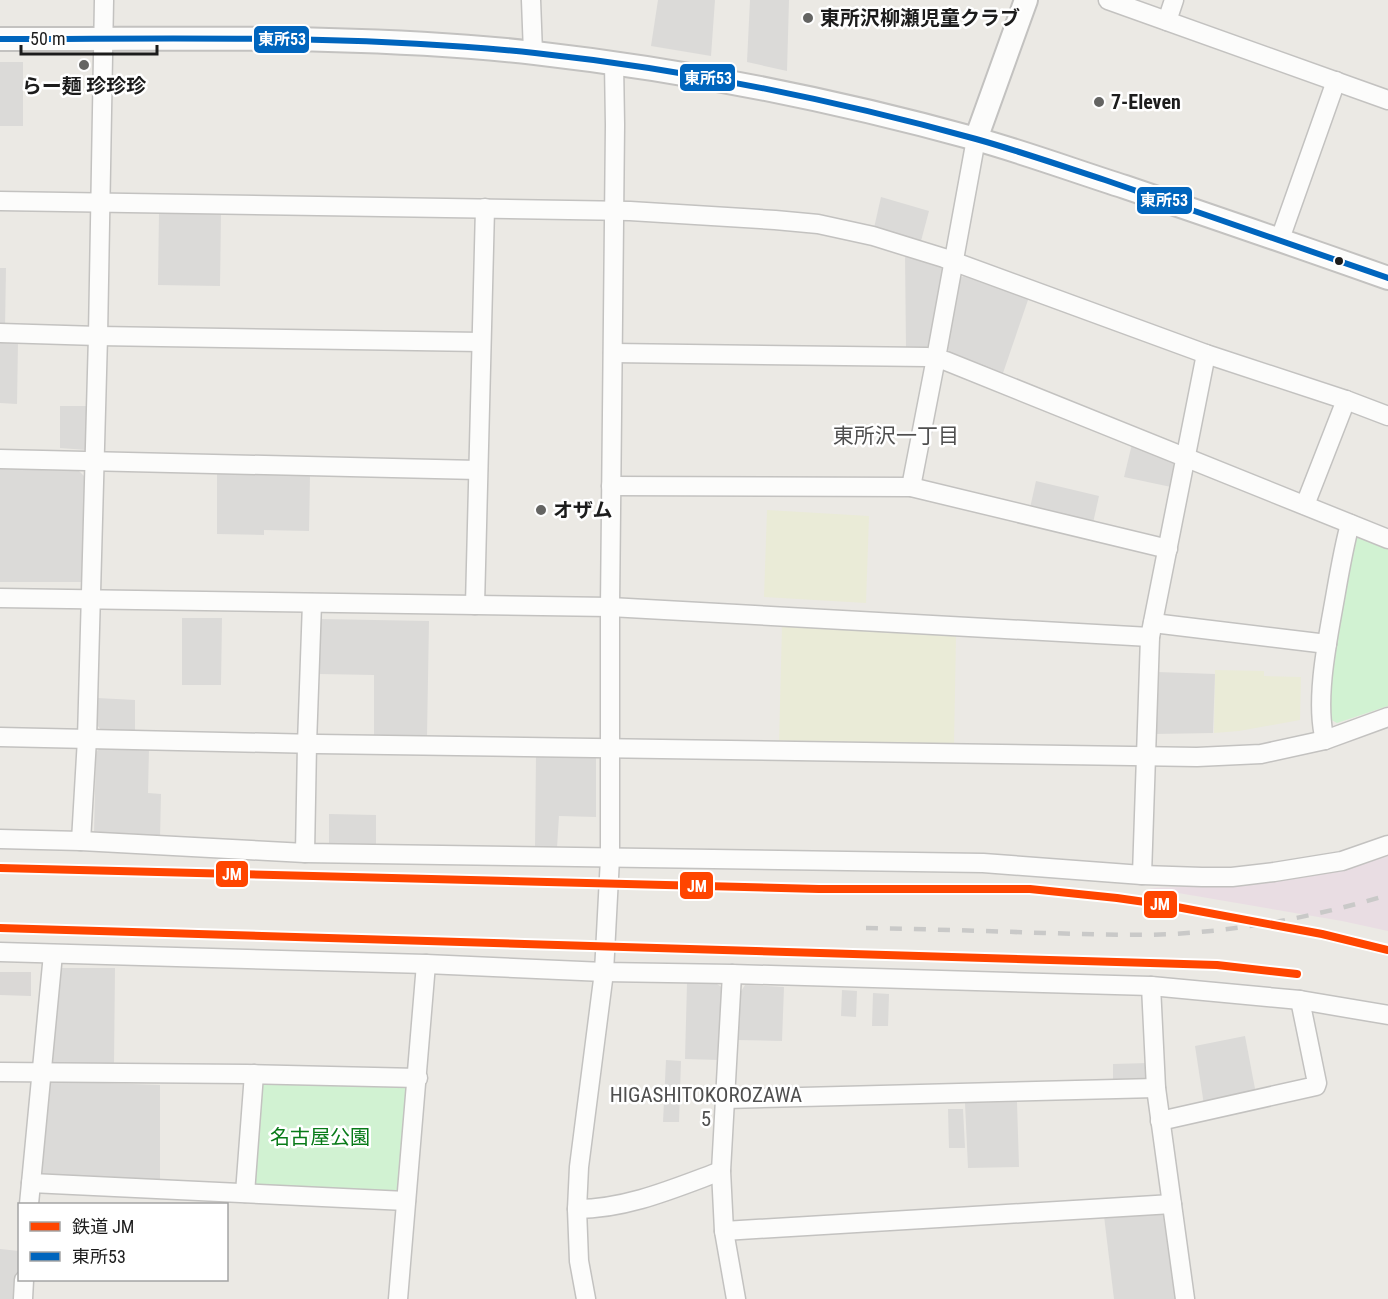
<svg xmlns="http://www.w3.org/2000/svg" width="1388" height="1299" font-family="'Roboto Condensed','Noto Sans JP',sans-serif">
	<style>
		.residential { fill: #dad8d6 }
		.industrial { fill: #e9dde3 }
		.farmland { fill: #eaebd7 }
		.park { fill: #d1f2d2 }
		.parking { fill: #dbdad8 }
		.lines { fill: none; stroke-linecap: round; stroke-linejoin: round }
		.minor-casing { stroke: #c3c2c0; stroke-width: 21 }
		.tertiary-casing { stroke: #c3c2c0; stroke-width: 26 }
		.minor { stroke: #fcfcfb; stroke-width: 18 }
		.tertiary { stroke: #fcfcfb; stroke-width: 22 }
		.rail { stroke: #c9c9c8; stroke-width: 4.5; stroke-dasharray: 12 12; stroke-linecap: butt }
		.bus-1-casing { stroke: #fff; stroke-width: 10 }
		.bus-1 { stroke: #0065bd; stroke-width: 6 }
		.rail-1-casing { stroke: #fff; stroke-width: 12 }
		.rail-1 { stroke: #ff4500; stroke-width: 8 }
		.poi-dot { fill: #646462; stroke: #fff; stroke-width: 2 }
		.bus-dot { fill: #1c1c1c; stroke: #fff; stroke-width: 2 }
		.labels { text-anchor: middle; stroke-width: 5; stroke-linejoin: round; paint-order: stroke }
		.poi-label { font-size: 20px; font-weight: bold; fill: #1c1c1c; stroke: #fff; text-anchor: start }
		.park-label { font-size: 20px; fill: #097b19; stroke: #fff }
		.neighbourhood-label { font-size: 21px; fill: #4f4f4f; stroke: #fff }
		.line-badge { stroke: #fff; stroke-width: 2 }
		.badge-label { font-size: 16px; text-anchor: middle; font-weight: bold; fill: #fff }
	</style>
	<rect width="100%" height="100%" fill="#ebe9e4"/>
	<polygon class="residential" points="0,972 31,972 31,996 0,995"/>
	<polygon class="industrial" points="1388,854 1388,931 1342,921 1149,888 1249,885 1351,864"/>
	<g class="farmland">
		<polygon points="767,510 869,516 866,603 764,597"/>
		<polygon points="782,626 956,635 954,746 779,743"/>
		<polygon points="1215,670 1264,671 1264,676 1301,677 1300,720 1239,731 1214,733"/>
	</g>
	<g class="park">
		<polygon points="1362,534 1388,544 1388,706 1337,723 1328,718 1333,645 1354,539"/>
		<polygon points="264,1081 400,1084 408,1089 401,1190 395,1195 255,1188 250,1182 258,1086"/>
	</g>
	<g class="parking">
		<polygon points="658,0 715,0 711,56 651,46"/>
		<polygon points="750,0 789,0 787,71 747,62"/>
		<rect x="0" y="62" width="23" height="64"/>
		<polygon points="881,197 929,211 921,241 874,228"/>
		<polygon points="159,213 221,214 220,286 158,285"/>
		<polygon points="905,253 941,265 944,272 930,344 924,349 906,348"/>
		<polygon points="0,268 6,268 5,328 0,328"/>
		<polygon points="967,274 1029,297 1002,376 950,353 945,345 960,278"/>
		<polygon points="0,342 18,342 17,404 0,403"/>
		<polygon points="60,406 88,406 87,450 60,448"/>
		<polygon points="1132,444 1172,460 1175,468 1171,487 1124,477"/>
		<polygon points="0,469 79,471 85,477 82,582 0,582"/>
		<polygon points="217,473 310,476 309,531 264,530 264,535 217,534"/>
		<polygon points="1036,481 1099,496 1093,523 1030,508"/>
		<polygon points="182,618 222,618 221,685 182,685"/>
		<polygon points="320,619 429,621 427,736 374,735 374,675 319,674"/>
		<polygon points="1157,672 1215,674 1213,733 1154,734"/>
		<polygon points="97,698 135,700 135,732 103,732 97,725"/>
		<polygon points="101,747 149,749 148,793 161,794 160,839 100,838 94,833 96,752"/>
		<polygon points="536,755 596,756 596,817 559,816 557,848 535,848"/>
		<polygon points="329,814 376,815 376,846 329,845"/>
		<polygon points="62,968 115,968 114,1065 49,1064 57,977"/>
		<polygon points="687,983 717,984 723,988 721,1060 685,1059"/>
		<polygon points="745,985 784,987 782,1041 737,1040 740,993"/>
		<polygon points="842,990 857,991 856,1017 841,1016"/>
		<polygon points="873,993 889,994 888,1026 872,1026"/>
		<polygon points="1245,1036 1256,1094 1204,1105 1195,1046"/>
		<polygon points="666,1060 681,1061 679,1122 663,1122"/>
		<polygon points="1148,1063 1149,1075 1143,1082 1113,1082 1113,1064"/>
		<polygon points="49,1081 160,1085 160,1183 39,1181"/>
		<polygon points="1017,1102 1019,1167 968,1168 965,1103"/>
		<polygon points="948,1109 963,1109 965,1148 949,1148"/>
		<polygon points="1161,1212 1167,1216 1178,1299 1114,1299 1104,1216"/>
		<polygon points="0,1249 19,1251 16,1299 0,1299"/>
	</g>
	<g class="lines">
		<g class="minor-casing">
			<g id="minor">
				<polyline points="531,0 533,53"/>
				<polyline points="1108,0 1388,100"/>
				<polyline points="1167,21 1174,0"/>
				<polyline points="0,201 630,211 775,220 818,224 873,236 944,258 1206,354 1346,400 1388,416"/>
				<polyline points="1280,239 1336,81"/>
				<polyline points="0,333 98,336 481,342"/>
				<polyline points="613,353 927,357 946,361 1388,539"/>
				<polyline points="0,459 478,470"/>
				<polyline points="611,486 911,487 1168,549"/>
				<polyline points="911,487 936,358 976,139"/>
				<polyline points="1305,505 1346,400"/>
				<polyline points="0,598 610,607 1150,637"/>
				<polyline points="475,605 485,208"/>
				<polyline points="1153,623 1327,644"/>
				<polyline points="0,737 318,744 1197,757 1261,754 1325,740 1388,717"/>
				<path d="M1325 740C1314 699 1329 633 1336 592 1340 569 1344 546 1350 524"/>
				<polyline points="0,839 81,841 305,853 983,863 1142,875 1202,877 1232,877 1274,872 1342,861 1388,845"/>
				<polyline points="81,841 87,739 98,336 104,0"/>
				<polyline points="305,853 307,744 312,603"/>
				<polyline points="1142,875 1150,637 1206,354"/>
				<polyline points="0,952 426,964 604,972 732,974 1151,986 1300,1000 1388,1015"/>
				<polyline points="732,974 721,1171 724,1231 736,1299"/>
				<polyline points="1151,986 1156,1088 1185,1299"/>
				<polyline points="0,1072 247,1074 418,1078"/>
				<polyline points="725,1099 1156,1088"/>
				<polyline points="1160,1121 1316,1086 1317,1083 1300,1000"/>
				<polyline points="31,1183 406,1201"/>
				<polyline points="245,1193 254,1074"/>
				<polyline points="29,1204 53,954"/>
				<path d="M577 1209C627 1209 675 1188 721 1171"/>
				<polyline points="724,1231 1172,1204"/>
				<polyline points="23,1299 24,1280"/>
				<polyline points="398,1299 426,964"/>
				<polyline points="586,1299 579,1261 577,1209 579,1167 604,972 610,858 610,607 615,125 614,63"/>
			</g>
		</g>
		<g class="tertiary-casing">
			<g id="tertiary">
				<path d="M0 39C178 40 357 33 535 53 684 70 831 99 976 139 1026 153 1075 171 1125 187 1213 217 1301 247 1388 278"/>
				<polyline points="976,139 1026,0"/>
			</g>
		</g>
		<use href="#minor" class="minor"/>
		<use href="#tertiary" class="tertiary"/>
		<path class="rail" d="M866 928C925 929 985 931 1044 933 1087 934 1130 936 1172 934 1246 930 1317 916 1388 895"/>
		<g class="bus-1-casing">
			<path id="bus-1" d="M0 39C178 39 357 34 535 53 683 69 831 99 976 139 1019 151 1062 166 1105 180 1200 212 1294 245 1388 278"/>
		</g>
		<use href="#bus-1" class="bus-1"/>
		<g class="rail-1-casing">
			<g id="rail-1">
				<polyline points="0,868 819,889 1030,889 1117,898 1166,905 1322,934 1388,950"/>
				<polyline points="0,928 1217,965 1297,974"/>
			</g>
		</g>
		<use href="#rail-1" class="rail-1"/>
	</g>
	<g class="poi-dot">
		<circle cx="808" cy="18" r="6"/>
		<circle cx="84" cy="65" r="6"/>
		<circle cx="1099" cy="102" r="6"/>
		<circle cx="541" cy="510" r="6"/>
	</g>
	<circle class="bus-dot" cx="1339" cy="261" r="5"/>
	<g class="labels">
		<g class="poi-label">
			<text x="820" y="25">東所沢柳瀬児童クラブ</text>
			<text x="84" y="93" text-anchor="middle">らー麺 珍珍珍</text>
			<text x="1111" y="109">7-Eleven</text>
			<text x="553" y="517">オザム</text>
		</g>
		<g class="park-label">
			<text x="320" y="1144">名古屋公園</text>
		</g>
		<g class="neighbourhood-label">
			<text x="896" y="443">東所沢一丁目</text>
			<text x="706" y="1102">HIGASHITOKOROZAWA<tspan x="706" dy="24">5</tspan></text>
		</g>
	</g>
	<g class="line-badge">
		<rect x="253" y="25" width="57" height="29" rx="6" fill="#0065bd"/>
		<rect x="679" y="63" width="57" height="29" rx="6" fill="#0065bd"/>
		<rect x="1136" y="186" width="57" height="29" rx="6" fill="#0065bd"/>
		<rect x="215" y="860" width="34" height="28" rx="6" fill="#ff4500"/>
		<rect x="679" y="871" width="35" height="29" rx="6" fill="#ff4500"/>
		<rect x="1143" y="890" width="35" height="29" rx="6" fill="#ff4500"/>
	</g>
	<g class="badge-label">
		<text x="282" y="45">東所53</text>
		<text x="708" y="84">東所53</text>
		<text x="1164" y="206">東所53</text>
		<text x="232" y="880">JM</text>
		<text x="697" y="892">JM</text>
		<text x="1160" y="910">JM</text>
	</g>
	<rect x="18" y="1203" width="210" height="78" fill="#ffffff" stroke="#a4a4a4" stroke-width="1.5"/>
	<rect x="30" y="1222" width="30" height="9" fill="#ff4500" stroke="#a4a4a4" stroke-width="1.5"/>
	<text x="72" y="1233" font-size="18" fill="#1c1c1c">鉄道 JM</text>
	<rect x="30" y="1252" width="30" height="9" fill="#0065bd" stroke="#a4a4a4" stroke-width="1.5"/>
	<text x="72" y="1263" font-size="18" fill="#1c1c1c">東所53</text>
	<path d="M21 45v9h136v-9" fill="none" stroke="#1c1c1c" stroke-width="3"/>
	<text x="30" y="45" font-size="18" fill="#1c1c1c" stroke="#ffffff" stroke-width="4.5" paint-order="stroke">50 m</text>
</svg>
